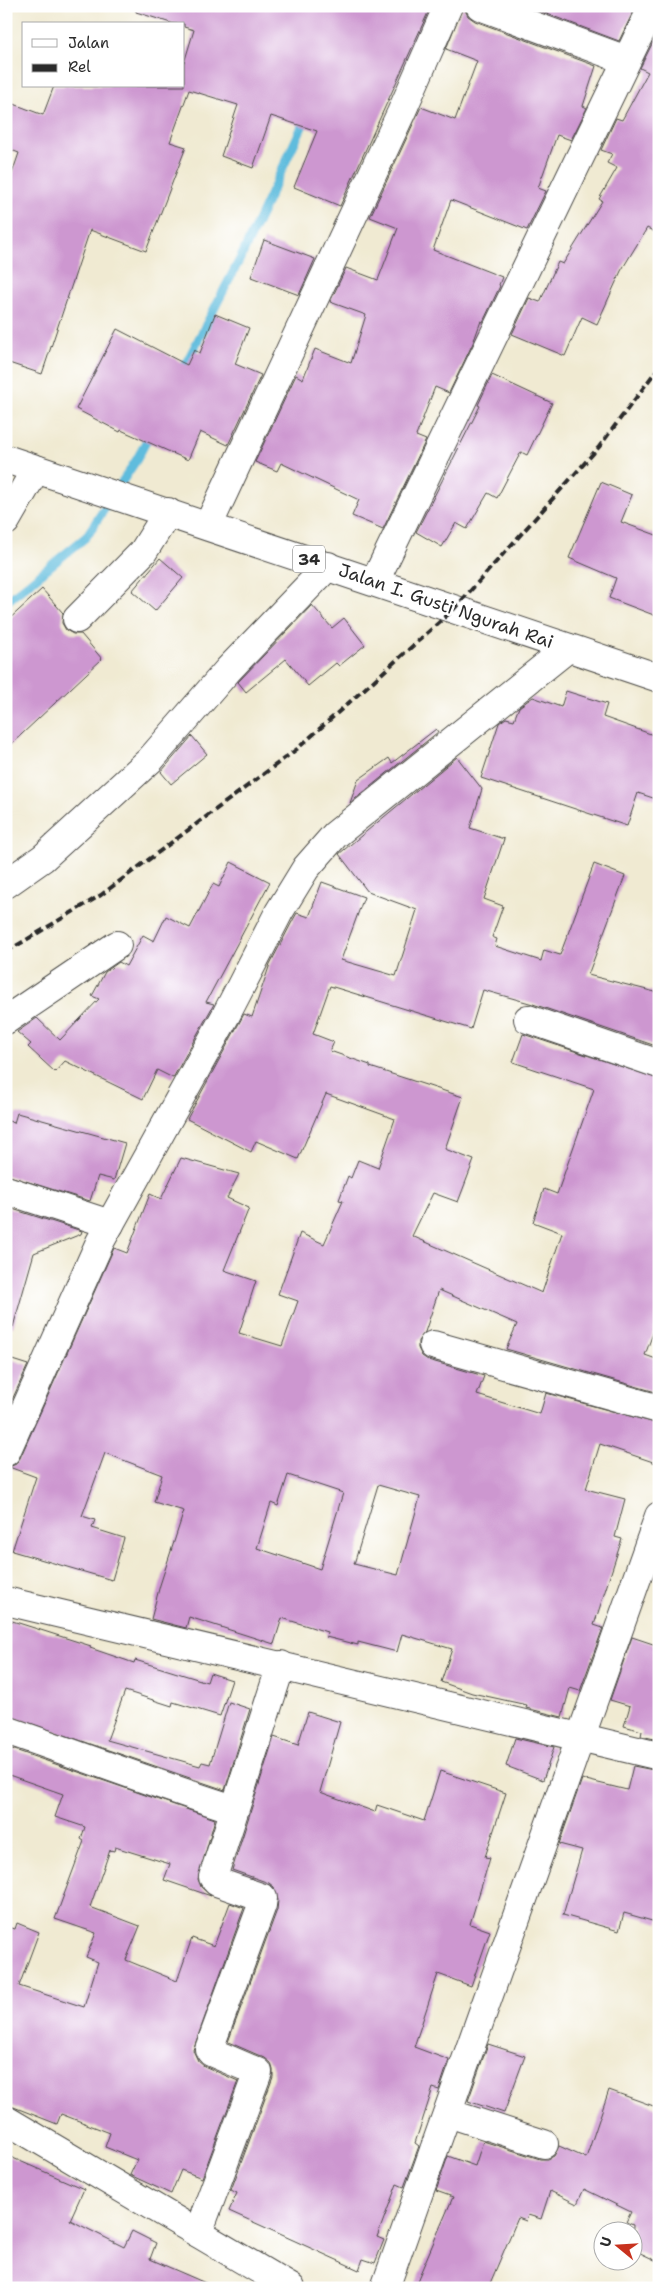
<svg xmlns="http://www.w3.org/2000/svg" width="665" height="2294" font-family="'Shantell Sans',sans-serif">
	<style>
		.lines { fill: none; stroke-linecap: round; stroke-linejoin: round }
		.stream { stroke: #5ebcdd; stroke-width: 9 }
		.building { fill: #cd97d0; fill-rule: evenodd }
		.minor-casing { stroke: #494844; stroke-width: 30 }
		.highway-casing { stroke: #494844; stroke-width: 30 }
		.minor { stroke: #fff; stroke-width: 28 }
		.highway { stroke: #fff; stroke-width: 28 }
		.rail { stroke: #2b2b2b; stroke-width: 4; stroke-dasharray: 8 4; stroke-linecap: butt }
		.labels { text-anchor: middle; stroke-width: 5; stroke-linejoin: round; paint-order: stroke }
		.shield { fill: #fff; stroke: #6b6b6b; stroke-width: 1 }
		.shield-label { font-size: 16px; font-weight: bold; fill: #2b2b2b }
		.street-label { font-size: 18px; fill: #2b2b2b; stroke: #fff }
	</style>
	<rect width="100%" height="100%" fill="#fff"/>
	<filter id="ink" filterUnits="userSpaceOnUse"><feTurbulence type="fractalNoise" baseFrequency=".02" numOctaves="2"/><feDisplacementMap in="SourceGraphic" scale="10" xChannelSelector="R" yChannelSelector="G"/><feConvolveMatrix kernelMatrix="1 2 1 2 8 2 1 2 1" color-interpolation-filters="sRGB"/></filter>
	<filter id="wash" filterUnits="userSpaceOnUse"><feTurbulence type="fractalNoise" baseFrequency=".0096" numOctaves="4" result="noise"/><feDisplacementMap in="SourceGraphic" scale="20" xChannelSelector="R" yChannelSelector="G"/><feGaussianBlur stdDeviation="1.12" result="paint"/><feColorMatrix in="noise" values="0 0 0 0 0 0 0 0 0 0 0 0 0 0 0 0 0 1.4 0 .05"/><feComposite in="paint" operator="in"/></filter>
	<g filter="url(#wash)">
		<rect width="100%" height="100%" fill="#f0ead2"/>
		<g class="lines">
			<g class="stream">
				<polyline points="181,373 243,253 307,116"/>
				<polyline points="6,602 86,537 137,459 151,432"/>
			</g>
		</g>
		<g id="blocks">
			<g class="building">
				<polygon points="136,6 431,6 340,206 294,187 317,131 271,116 253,168 221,156 238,105 189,90 170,142 186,147 146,251 90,230 42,374 6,362 6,191 19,153 6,148 6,101 43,115 54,86 184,86 184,63 194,30 184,27 184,24 174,24 136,12"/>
				<polygon points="463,6 468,16 475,21 596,66 583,106 587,108 571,140 557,135 538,188 546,191 527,230 451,200 433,250 502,277 499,285 500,286 483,322 481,321 473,343 449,393 435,387 416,436 426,440 383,529 352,516 359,500 281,463 277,471 255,462 296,375 303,379 315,349 351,363 366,315 330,302 346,268 378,280 398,228 370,217 421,107 455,120 477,61 446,49"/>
				<polygon points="526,6 636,6 619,41"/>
				<polygon points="659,30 659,234 647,228 621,271 597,324 582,317 565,356 512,334 529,298 540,302 558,262 563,264 602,201 599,199 617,168 607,163 612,154 601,150 616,118 622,120 648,72 640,68"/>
				<polygon points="264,240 315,259 299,295 251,277"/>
				<polygon points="215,314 249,328 235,364 261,375 228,445 200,432 188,460 121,430 120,432 76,409 117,329 187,365 194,350 200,353"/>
				<polygon points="492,375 552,403 527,455 521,452 497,498 488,493 467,529 456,523 442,547 416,532 480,406 478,405"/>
				<polygon points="601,482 632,495 621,522 659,536 659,617 609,598 616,578 569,558"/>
				<polygon points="160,558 183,578 155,611 132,591"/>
				<polygon points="42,589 63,613 62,623 66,630 73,634 81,634 102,659 6,749 6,622"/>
				<polygon points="312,605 332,628 344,618 365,645 339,666 336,663 308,686 286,659 246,692 238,682"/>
				<polygon points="566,691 607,704 603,717 659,737 659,800 638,793 627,826 481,778 499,723 506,718 514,720 519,707 533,697 561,707"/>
				<polygon points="436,729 438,732 350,803 358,780 389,758 392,763"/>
				<polygon points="192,736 207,754 171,784 161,772"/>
				<path d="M457 757 482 789 470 828 504 839 484 899 503 906 492 937 497 939 495 946 541 961 544 950 560 955 594 864 625 876 588 975 659 993V1047L533 1004 483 990 471 1029 330 986 313 1034 334 1042 330 1051 370 1065V1067L463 1097 445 1149 474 1160 458 1202 433 1193 412 1236 542 1293 562 1233 533 1222 544 1189 557 1194 594 1089 513 1062 523 1034 659 1079V1317L645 1355 659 1360V1393L506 1349 517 1324 439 1290 425 1332 418 1341V1348L422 1356 428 1360 484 1376 477 1395 540 1414 546 1393 659 1424V1464L600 1444 586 1489 625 1499 615 1537 622 1539 594 1625 603 1628 580 1691 570 1688 562 1717 526 1708 527 1705 472 1693 441 1682 452 1649 402 1634 397 1652 358 1642V1645L326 1637 327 1632 282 1618 274 1644 189 1617 186 1628 151 1619 160 1585 184 1511 154 1502 162 1475 105 1453 82 1516 95 1520 92 1528 124 1538 112 1580 12 1551 36 1477 9 1467 16 1464 20 1458 114 1248 127 1253 150 1194 161 1199 181 1158 239 1174 227 1198 249 1208 224 1270 256 1281 239 1333 282 1346 298 1301 278 1294 300 1233 324 1244 343 1201 339 1200 348 1176 351 1178 358 1160 378 1168 395 1119 326 1094 298 1159 256 1141 251 1152 187 1119 244 1014 252 1017 270 964 293 920 297 913 309 917 322 882 364 897 341 960 396 976 417 910 368 892 339 854ZM288 1475 343 1493 320 1569 257 1548 271 1503 278 1506ZM378 1485 420 1497 398 1575 354 1564Z"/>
				<polygon points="231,862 270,882 206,1002 214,1004 173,1078 157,1070 143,1099 65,1061 55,1072 28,1047 31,1044 17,1032 37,1018 60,1040 99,999 92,996 105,972 119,962 126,966 143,935 154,941 166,916 190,928 213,884 219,887"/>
				<polygon points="17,1113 125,1143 114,1180 98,1176 90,1201 6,1175 6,1120 14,1123"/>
				<polygon points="6,1207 82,1231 81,1234 34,1253 13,1327 6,1326"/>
				<polygon points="6,1358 28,1365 6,1413"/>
				<polygon points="6,1619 91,1646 90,1648 134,1663 135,1660 207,1682 210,1673 232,1680 220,1716 173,1702 172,1706 125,1691 107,1740 200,1766 202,1762 210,1764 229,1702 250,1709 225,1790 6,1715"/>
				<polygon points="632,1637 659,1646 659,1740 641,1736 642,1731 624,1726 630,1706 610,1700"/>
				<polygon points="308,1712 340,1722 320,1792 375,1812 377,1805 424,1821 440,1771 506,1793 485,1857 490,1858 470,1924 490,1931 471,1986 438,1974 414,2047 449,2060 439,2090 433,2088 415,2143 419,2146 404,2187 397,2184 377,2237 384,2240 375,2263 363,2259 359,2270 229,2211 237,2193 231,2190 273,2077 273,2070 271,2063 265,2058 228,2042 277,1910 278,1900 274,1887 269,1883 232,1870 274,1737 298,1745"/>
				<polygon points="515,1738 554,1747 543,1780 506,1766"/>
				<polygon points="6,1747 215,1819 198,1879 201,1887 211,1896 164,1880 170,1864 115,1847 114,1851 110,1850 90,1907 140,1926 126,1960 177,1981 192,1938 214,1946 230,1903 244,1908 193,2050 198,2061 204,2066 238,2081 202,2178 181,2170 171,2194 130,2175 137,2160 105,2147 110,2133 61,2114 57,2124 6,2104 6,1927 15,1929 17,1923 39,1932 19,1986 84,2007 98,1962 86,1957 96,1933 55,1919 84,1841 81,1839 85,1827 55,1817 63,1794 6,1774"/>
				<polygon points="633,1766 659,1771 659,1923 624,1913 619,1931 563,1915 582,1850 559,1844 582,1779 627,1790"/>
				<polygon points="488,2044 525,2056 504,2113 468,2101"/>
				<polygon points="609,2090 659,2108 659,2262 632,2249 633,2225 626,2222 631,2212 584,2189 577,2204 550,2191 541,2219 528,2215 526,2221 518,2218 488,2288 414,2288 453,2197 436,2191 448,2156 475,2166 483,2141 540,2159 548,2159 554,2156 559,2146 586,2158"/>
				<polygon points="6,2155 84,2189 70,2220 124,2247 132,2231 156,2243 150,2259 217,2288 6,2288"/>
			</g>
		</g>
	</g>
	<g filter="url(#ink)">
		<use href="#blocks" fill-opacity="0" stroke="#494844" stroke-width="1"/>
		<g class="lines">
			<g class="minor-casing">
				<g id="minor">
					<polyline points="480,6 626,60"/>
					<polyline points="6,521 36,469"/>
					<polyline points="208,526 401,113 448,6"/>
					<polyline points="375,581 653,6"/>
					<polyline points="77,619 143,552 168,512"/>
					<polyline points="6,884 43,858 150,760 228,670 328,566"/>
					<polyline points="528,1019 659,1064"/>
					<polyline points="6,1020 117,945"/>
					<polyline points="6,1190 110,1224"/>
					<polyline points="433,1345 659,1409"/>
					<polyline points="6,1452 100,1242 226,1015 279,912 306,868 335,835 568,648"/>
					<polyline points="6,1601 659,1756"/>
					<path d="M6 1730C82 1756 157 1785 234 1809"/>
					<polyline points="448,2113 544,2144"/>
					<polyline points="6,2120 291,2288"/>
					<polyline points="198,2233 258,2072 211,2052 209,2049 262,1905 263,1898 217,1882 213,1877 281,1665"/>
					<polyline points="385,2288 659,1516"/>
				</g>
			</g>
			<g class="highway-casing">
				<path id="highway" d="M6 459C224 530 441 607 659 678"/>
			</g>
			<use href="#minor" class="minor"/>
			<use href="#highway" class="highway"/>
			<polyline class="rail" points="6,952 101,895 297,749 454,609 599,447 659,367"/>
		</g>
	</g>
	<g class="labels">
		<rect class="shield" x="293" y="545.5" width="32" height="27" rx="4"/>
		<g class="shield-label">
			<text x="309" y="565">34</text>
		</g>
		<g class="street-label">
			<text transform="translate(446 606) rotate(19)" y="6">Jalan I. Gusti Ngurah Rai</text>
		</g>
	</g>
	<rect width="665" height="2294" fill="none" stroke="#fff" stroke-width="25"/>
	<rect x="22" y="22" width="162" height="65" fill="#ffffff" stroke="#aaaaaa"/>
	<rect x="32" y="39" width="25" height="8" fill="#ffffff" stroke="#aaaaaa"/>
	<text x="68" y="48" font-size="15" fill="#2b2b2b">Jalan</text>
	<rect x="32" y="64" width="25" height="8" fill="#2b2b2b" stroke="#aaaaaa"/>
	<text x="68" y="72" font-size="15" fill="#2b2b2b">Rel</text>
	<g transform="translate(618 2246) rotate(288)"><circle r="24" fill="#ffffff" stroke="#aaaaaa"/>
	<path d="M0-4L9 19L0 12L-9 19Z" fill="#c8321e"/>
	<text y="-8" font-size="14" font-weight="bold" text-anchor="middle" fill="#2b2b2b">U</text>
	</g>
</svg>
